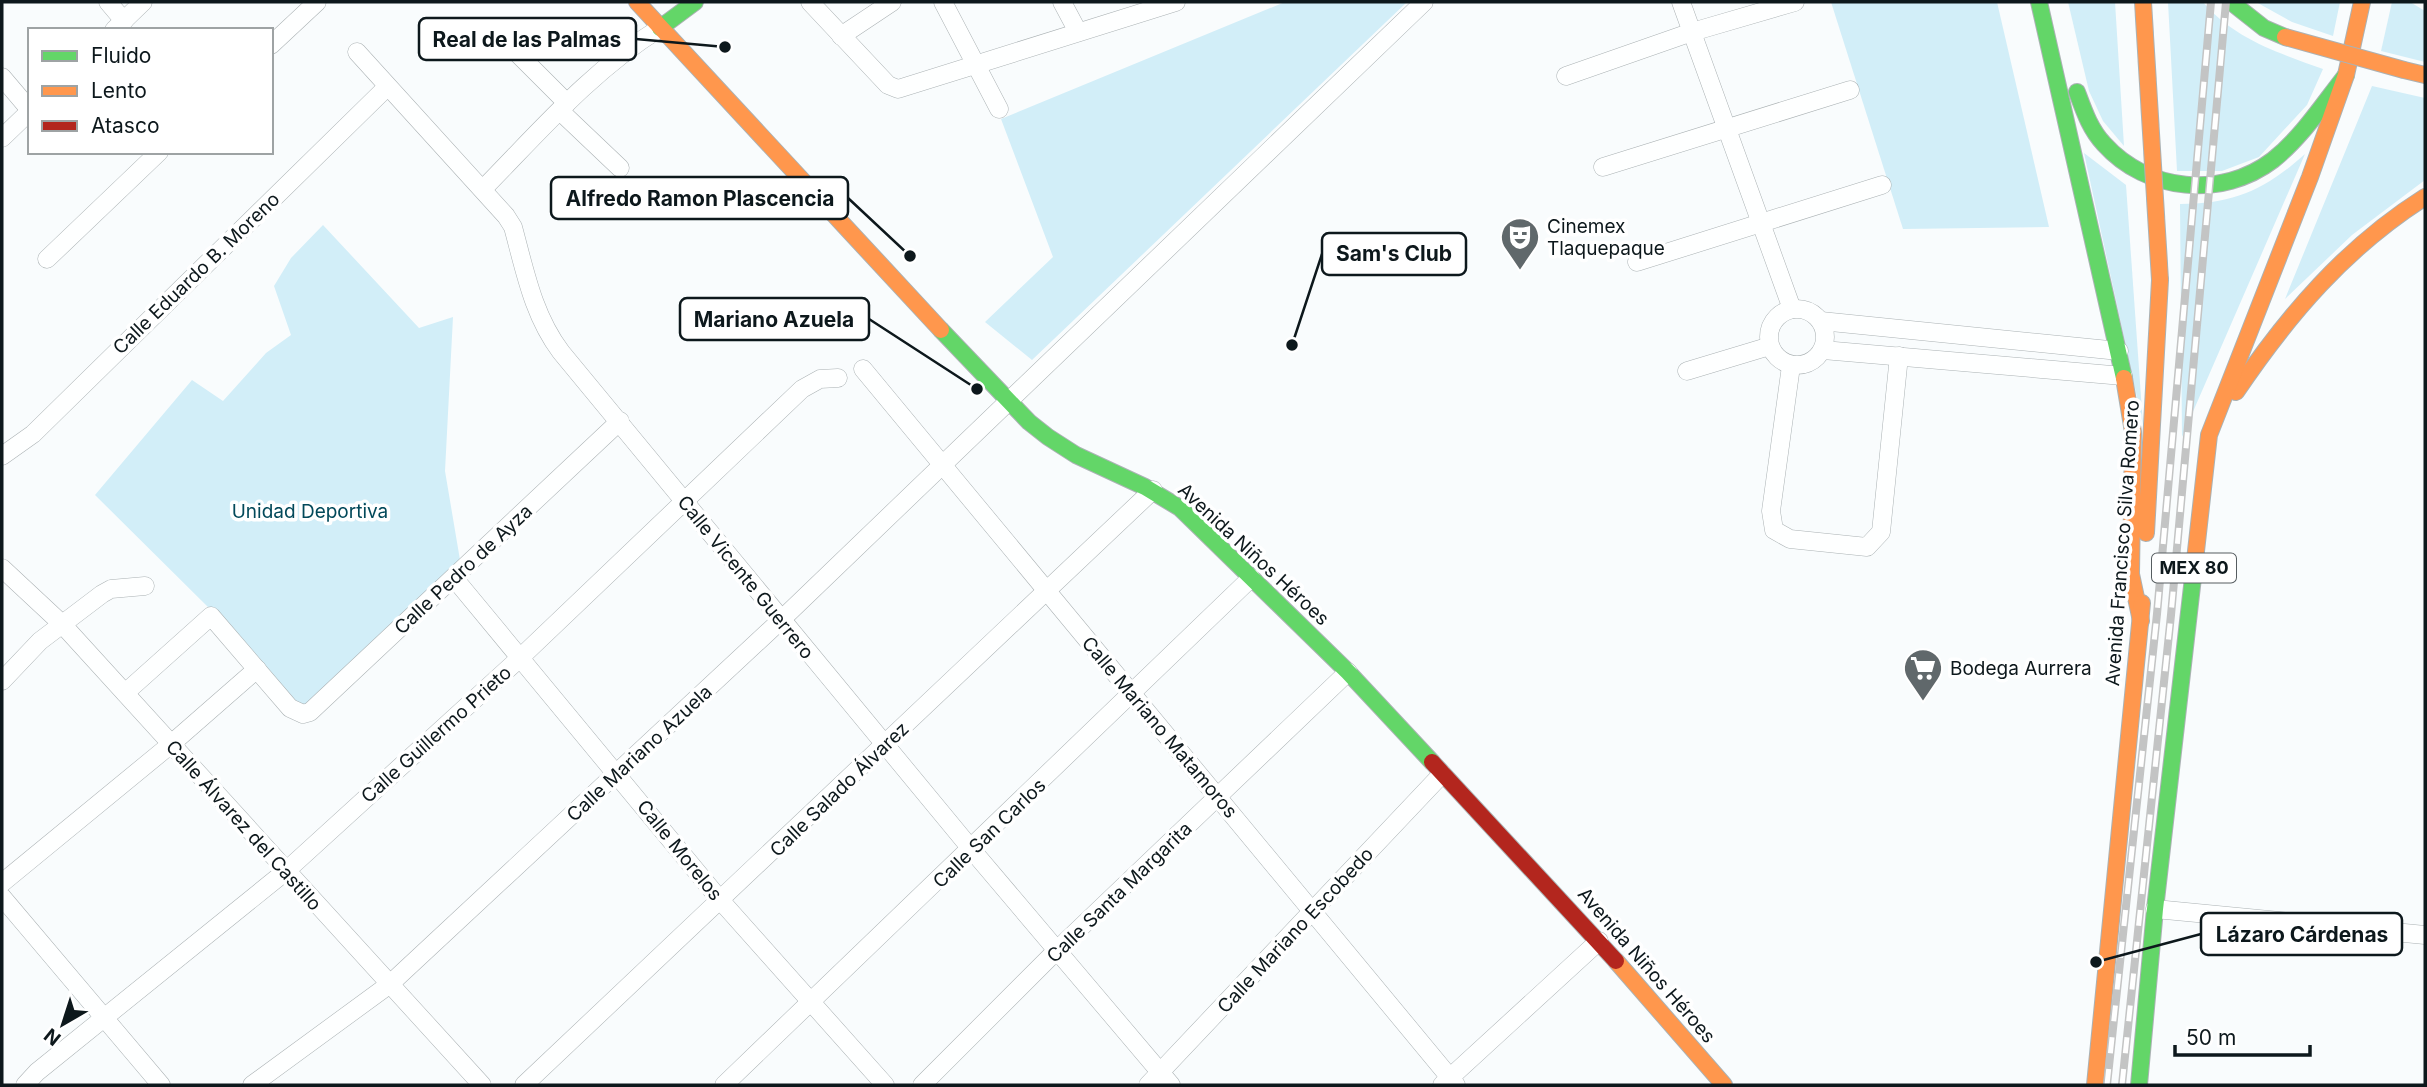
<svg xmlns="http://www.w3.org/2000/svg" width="2427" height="1087" font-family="Inter,sans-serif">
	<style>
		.green { fill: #d2eef8 }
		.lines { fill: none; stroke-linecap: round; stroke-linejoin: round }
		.street-casing { stroke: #abb2b4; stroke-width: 19 }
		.fast-casing { stroke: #abb2b4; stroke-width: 18 }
		.slow-casing { stroke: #abb2b4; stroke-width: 18 }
		.jam-casing { stroke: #abb2b4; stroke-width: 18 }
		.street { stroke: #feffff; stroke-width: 18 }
		.fast { stroke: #63d668; stroke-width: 16 }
		.slow { stroke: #ff974d; stroke-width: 16 }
		.jam { stroke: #b3261e; stroke-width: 16 }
		.rail-casing { stroke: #c3c4c4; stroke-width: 8 }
		.rail { stroke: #fff; stroke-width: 5; stroke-dasharray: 16; stroke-linecap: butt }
		.slow-bridge-casing { stroke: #abb2b4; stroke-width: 18; stroke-linecap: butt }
		.slow-bridge { stroke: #ff974d; stroke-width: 16 }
		.labels { text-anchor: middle; stroke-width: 7; stroke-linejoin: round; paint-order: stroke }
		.shield { fill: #fff; stroke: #565d60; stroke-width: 2 }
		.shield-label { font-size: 18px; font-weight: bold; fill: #0d181c }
		.poi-label { font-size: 19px; fill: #0d181c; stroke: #fff; text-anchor: start }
		.street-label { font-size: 19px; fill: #0d181c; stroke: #fff }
		.park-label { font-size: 19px; fill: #02495a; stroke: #fff }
		.leader { fill: none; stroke: #0d181c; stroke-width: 2.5 }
		.callout-dot { fill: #0d181c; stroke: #fff; stroke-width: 2.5 }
		.callout { fill: #fff; stroke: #0d181c; stroke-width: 2.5 }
		.callout-label { font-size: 21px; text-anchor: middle; font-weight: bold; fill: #0d181c }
	</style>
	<rect width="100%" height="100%" fill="#f9fcfd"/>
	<g class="green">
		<polygon points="1285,2 1407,2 1032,360 985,322 1053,257 1001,119"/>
		<polygon points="1831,2 1997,2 2049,227 1903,229"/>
		<polygon points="2068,2 2115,2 2124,146 2103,121 2089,91"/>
		<path d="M2168 2H2203C2234 39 2279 53 2323 69L2307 105 2259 157 2222 171H2177Z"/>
		<polygon points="2256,2 2340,2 2333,36 2292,22"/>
		<polygon points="2392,2 2410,2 2425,11 2425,62 2381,51"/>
		<polygon points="2372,86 2425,98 2425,180 2352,235 2285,299"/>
		<polygon points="2084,153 2126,185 2143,425"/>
		<path d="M2305 154 2182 437 2180 204C2234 204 2265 190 2305 154Z"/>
		<polygon points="323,225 419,328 453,317 445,471 460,560 304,710 212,611 95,495 192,380 223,401 266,353 291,335 274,286 291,258"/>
	</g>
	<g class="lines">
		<g class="street-casing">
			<g id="street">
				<polyline points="108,2 124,21"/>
				<polyline points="810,2 888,85 898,89 1176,2"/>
				<polyline points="943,2 999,109"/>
				<polyline points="1062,2 1078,32"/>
				<polyline points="1681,2 1792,309"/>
				<polyline points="114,30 143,2"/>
				<polyline points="841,36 892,2"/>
				<polyline points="271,45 317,2"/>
				<polyline points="515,51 567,103"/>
				<path d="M357 52 506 216 513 227C525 271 533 315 561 352L972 850 1171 1085"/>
				<polyline points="1566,76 1692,32 1795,2"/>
				<polyline points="2,77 30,110"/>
				<polyline points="560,111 620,168"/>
				<polyline points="2,138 30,111"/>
				<polyline points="1603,167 1850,90"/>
				<path d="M483 189C539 132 592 70 660 28"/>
				<polyline points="47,259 159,152"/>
				<polyline points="1637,262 1882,185"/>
				<circle cx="1797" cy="337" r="28"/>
				<polyline points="1821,321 2119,351"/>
				<polyline points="1823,350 2123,376"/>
				<polyline points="1791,366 1771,511 1774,530 1790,539 1867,547 1881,532 1899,356"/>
				<polyline points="863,369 1456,1085"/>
				<polyline points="1687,371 1770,346"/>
				<polyline points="2,456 33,434 387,87"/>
				<polyline points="2,568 62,624 482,1085"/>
				<polyline points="454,578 721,901 885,1085"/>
				<polyline points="2,681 40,641 102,594 111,589 145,586"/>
				<polyline points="125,693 211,616 290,708 303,714 310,712 620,421"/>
				<polyline points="2,883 170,745 257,669"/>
				<polyline points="2,897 161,1085"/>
				<polyline points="2155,909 2425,935"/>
				<polyline points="25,1085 37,1072 286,871 521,657 802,389 820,379 838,378"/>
				<polyline points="252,1085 390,984 781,620 1424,2"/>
				<polyline points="524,1085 1153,490"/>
				<polyline points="724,1085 1251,578"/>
				<polyline points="922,1085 1057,950 1348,672"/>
				<polyline points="1148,1085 1442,774"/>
				<polyline points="1442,1085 1599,941"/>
			</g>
		</g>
		<g class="fast-casing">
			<g id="fast">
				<polyline points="2039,2 2124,378"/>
				<polyline points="2231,2 2264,28 2285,37"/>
				<polyline points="660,28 695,2"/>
				<path d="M2077 92C2084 111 2090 129 2104 144 2147 192 2222 199 2273 160 2302 137 2323 104 2346 75"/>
				<polyline points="941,330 1029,422 1048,437 1076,455 1145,487 1180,508 1348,672 1432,762"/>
				<polyline points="2139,1085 2155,909 2195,560"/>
			</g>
		</g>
		<g class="slow-casing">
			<g id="slow">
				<polyline points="637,2 941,330"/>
				<polyline points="2404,70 2425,75"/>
				<polyline points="2124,378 2133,432 2131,574 2141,621"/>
				<path d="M2236 392C2288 315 2346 247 2425 197"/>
				<polyline points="2146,533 2160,280"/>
				<polyline points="2195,560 2209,435 2310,177 2346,75 2362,2"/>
				<polyline points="1616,961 1724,1085"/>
				<polyline points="2095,1085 2142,603"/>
			</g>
		</g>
		<g class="jam-casing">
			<polyline id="jam" points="1432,762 1616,961"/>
		</g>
		<use href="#street" class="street"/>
		<use href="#fast" class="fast"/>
		<use href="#slow" class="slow"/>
		<use href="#jam" class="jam"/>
		<g class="rail-casing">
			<g id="rail">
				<polyline points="2107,1085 2157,614 2211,2"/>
				<polyline points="2122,1085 2171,615 2226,2"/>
			</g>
		</g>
		<use href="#rail" class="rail"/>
		<g class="slow-bridge-casing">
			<g id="slow-bridge">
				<polyline points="2143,2 2160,280"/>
				<polyline points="2285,37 2404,70"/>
			</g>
		</g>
		<use href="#slow-bridge" class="slow-bridge"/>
	</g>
	<defs>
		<g id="theatre-pin" transform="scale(2.0125)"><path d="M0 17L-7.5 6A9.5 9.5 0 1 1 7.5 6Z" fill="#60686b" stroke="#fff"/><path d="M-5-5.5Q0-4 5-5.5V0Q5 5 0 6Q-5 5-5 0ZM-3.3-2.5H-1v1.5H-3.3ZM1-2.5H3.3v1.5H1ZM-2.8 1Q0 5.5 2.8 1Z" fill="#fff"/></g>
		<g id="supermarket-pin" transform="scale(2.0125)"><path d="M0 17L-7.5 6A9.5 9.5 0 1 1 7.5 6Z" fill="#60686b" stroke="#fff"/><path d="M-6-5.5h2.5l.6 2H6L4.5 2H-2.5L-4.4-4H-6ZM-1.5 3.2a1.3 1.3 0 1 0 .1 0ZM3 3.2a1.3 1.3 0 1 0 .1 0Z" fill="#fff"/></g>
	</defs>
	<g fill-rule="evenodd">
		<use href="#theatre-pin" x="1520" y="237"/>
		<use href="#supermarket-pin" x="1923" y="668"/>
	</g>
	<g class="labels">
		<rect class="shield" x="2152" y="553.5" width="84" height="29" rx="5"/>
		<g class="shield-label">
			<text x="2194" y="574">MEX 80</text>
		</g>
		<g class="poi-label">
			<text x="1547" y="233">Cinemex<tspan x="1547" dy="22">Tlaquepaque</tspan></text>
			<text x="1950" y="675">Bodega Aurrera</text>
		</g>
		<g class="street-label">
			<text transform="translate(196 273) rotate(-44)" y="7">Calle Eduardo B. Moreno</text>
			<text transform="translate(2122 543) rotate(-86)" y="7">Avenida Francisco Silva Romero</text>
			<text transform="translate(1254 554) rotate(43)" y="7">Avenida Niños Héroes</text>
			<text transform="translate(463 569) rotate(-43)" y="7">Calle Pedro de Ayza</text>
			<text transform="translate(746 577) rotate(51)" y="7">Calle Vicente Guerrero</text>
			<text transform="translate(1160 727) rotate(50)" y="7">Calle Mariano Matamoros</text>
			<text transform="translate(436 734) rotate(-42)" y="7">Calle Guillermo Prieto</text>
			<text transform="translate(639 753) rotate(-43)" y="7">Calle Mariano Azuela</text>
			<text transform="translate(839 789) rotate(-44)" y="7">Calle Salado Álvarez</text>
			<text transform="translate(244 825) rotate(48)" y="7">Calle Álvarez del Castillo</text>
			<text transform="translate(989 833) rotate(-44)" y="7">Calle San Carlos</text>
			<text transform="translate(680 850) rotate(51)" y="7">Calle Morelos</text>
			<text transform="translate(1119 892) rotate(-44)" y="7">Calle Santa Margarita</text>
			<text transform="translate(1295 930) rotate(-47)" y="7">Calle Mariano Escobedo</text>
			<text transform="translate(1647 965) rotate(49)" y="7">Avenida Niños Héroes</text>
		</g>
		<g class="park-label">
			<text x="310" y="518">Unidad Deportiva</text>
		</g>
	</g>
	<path class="leader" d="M725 47L636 39M910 256L848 198M1292 345L1322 254M977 389L869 319M2096 962L2201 934"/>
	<g class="callout-dot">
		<circle cx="725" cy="47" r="7"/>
		<circle cx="910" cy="256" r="7"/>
		<circle cx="1292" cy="345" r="7"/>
		<circle cx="977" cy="389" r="7"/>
		<circle cx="2096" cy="962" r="7"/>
	</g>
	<g class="callout">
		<rect x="419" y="18" width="217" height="42" rx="7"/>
		<rect x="551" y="177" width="297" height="42" rx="7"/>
		<rect x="1322" y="233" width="144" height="42" rx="7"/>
		<rect x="680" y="298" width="189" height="42" rx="7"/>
		<rect x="2201" y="913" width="201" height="42" rx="7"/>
	</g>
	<g class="callout-label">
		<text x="527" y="47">Real de las Palmas</text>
		<text x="700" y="206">Alfredo Ramon Plascencia</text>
		<text x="1394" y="261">Sam's Club</text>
		<text x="774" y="327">Mariano Azuela</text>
		<text x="2302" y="942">Lázaro Cárdenas</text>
	</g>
	<rect width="2427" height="1087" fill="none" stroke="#0d181c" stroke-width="7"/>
	<rect x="28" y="28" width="245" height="126" fill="#ffffff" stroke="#9ea3a4" stroke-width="2"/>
	<rect x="42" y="51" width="35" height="10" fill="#63d668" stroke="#9ea3a4" stroke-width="2"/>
	<text x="91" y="63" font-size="21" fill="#0d181c">Fluido</text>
	<rect x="42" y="86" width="35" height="10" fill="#ff974d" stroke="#9ea3a4" stroke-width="2"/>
	<text x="91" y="98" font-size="21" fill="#0d181c">Lento</text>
	<rect x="42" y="121" width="35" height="10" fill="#b3261e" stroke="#9ea3a4" stroke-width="2"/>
	<text x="91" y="133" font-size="21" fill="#0d181c">Atasco</text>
	<g transform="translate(63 1024) rotate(219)" stroke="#ffffff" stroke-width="5" paint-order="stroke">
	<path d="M0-5L12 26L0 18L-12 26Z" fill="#0d181c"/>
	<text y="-10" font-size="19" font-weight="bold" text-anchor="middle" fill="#0d181c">N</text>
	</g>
	<path d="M2175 1045v10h135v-10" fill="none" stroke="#0d181c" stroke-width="3.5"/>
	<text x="2186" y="1045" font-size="21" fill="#0d181c" stroke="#ffffff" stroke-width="5" paint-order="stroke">50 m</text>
</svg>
